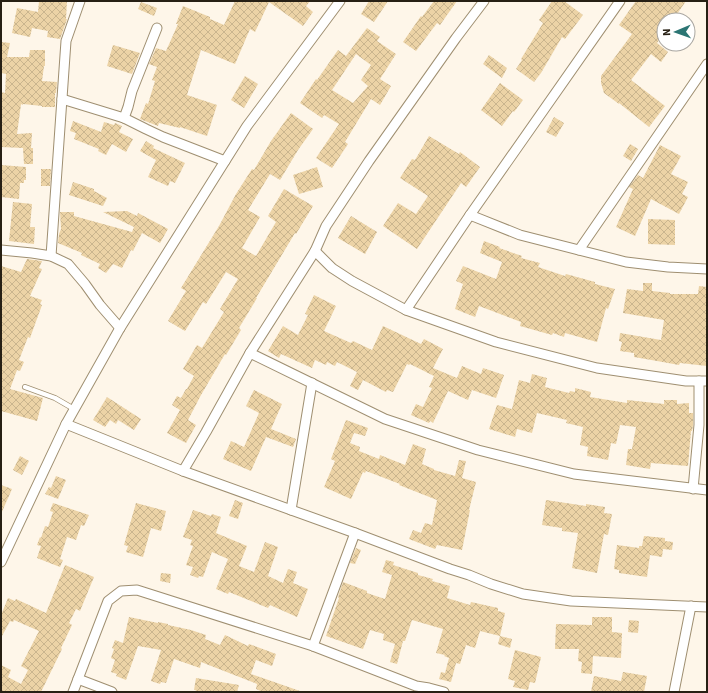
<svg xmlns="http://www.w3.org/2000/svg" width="708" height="693" font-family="'Source Sans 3',sans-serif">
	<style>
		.building { fill: url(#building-cross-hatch); fill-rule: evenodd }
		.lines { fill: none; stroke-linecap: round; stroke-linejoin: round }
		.lane-casing { stroke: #9f8f71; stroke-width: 6 }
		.street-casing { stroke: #9f8f71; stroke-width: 11 }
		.lane { stroke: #fff; stroke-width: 4.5 }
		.street { stroke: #fff; stroke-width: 9 }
	</style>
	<defs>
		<pattern id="building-cross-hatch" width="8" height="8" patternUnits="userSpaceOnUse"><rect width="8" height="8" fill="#ecd3a6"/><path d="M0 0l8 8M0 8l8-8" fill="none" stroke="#cab58e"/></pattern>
	</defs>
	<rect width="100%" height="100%" fill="#fef6e9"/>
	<g class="building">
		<polygon points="39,1 67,1 66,19 67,19 66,22 60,39 47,37 48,31 32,28 30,37 12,33 17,8 38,12"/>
		<polygon points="235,1 310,1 306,6 313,12 303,26 269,2 255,32 250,29 235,64 201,50 187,95 217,105 207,136 180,127 180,128 159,123 158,126 140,119 146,103 148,104 155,81 152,80 157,67 149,64 156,48 166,51 178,24 176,24 183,6 210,17 210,19 224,25"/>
		<polygon points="369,1 388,1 374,22 361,14"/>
		<polygon points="434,1 457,1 440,25 437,23 416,51 403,42 421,16 422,17"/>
		<polygon points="552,1 564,1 583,15 565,39 562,37 541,73 534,82 516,69 522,60 521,59 543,23 539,20"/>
		<polygon points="636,1 686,1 673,20 664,20 664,33 657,43 668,52 661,62 651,54 631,80 665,106 649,127 619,103 619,104 604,93 601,83 601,76 632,34 619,25"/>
		<polygon points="141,2 157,8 154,16 138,9"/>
		<path d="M367 28 380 37 377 41 396 54 380 79 391 86 380 105 371 99 345 142 348 144 332 168 316 158 339 124 324 115 322 118 300 103 316 79 317 80 338 50 346 56ZM356 54 371 65 361 80 368 86 353 103 332 90Z"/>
		<polygon points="1,42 10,43 7,57 29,57 30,50 45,50 45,66 44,66 42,81 57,82 56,93 55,93 55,107 42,107 42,106 23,104 23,105 21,104 17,134 32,133 31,148 33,148 33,164 24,164 23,148 1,147 1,92 5,93 6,74 1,73"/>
		<polygon points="113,45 140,53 132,74 107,66"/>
		<polygon points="489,55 507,68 502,78 483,64"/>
		<polygon points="245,76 258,84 244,108 231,100"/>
		<polygon points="500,83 523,100 514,112 513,111 502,126 481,110"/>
		<polygon points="291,113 313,129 298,150 280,180 270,174 248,210 260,217 242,248 256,256 276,222 268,216 284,189 313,206 296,234 295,233 256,298 257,298 239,328 241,330 226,355 225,354 201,395 188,420 196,425 186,443 167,433 180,410 172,405 177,396 181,398 186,389 187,389 194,376 183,369 197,345 202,348 224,312 220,309 238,279 226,272 206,304 203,302 185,331 168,321 186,291 181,288 219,226 236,194 252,169 254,170 271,141"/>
		<polygon points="554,117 564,123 556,137 546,132"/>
		<polygon points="73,121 101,132 104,122 114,125 115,123 122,126 119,132 133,139 126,152 112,144 106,155 98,151 99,149 74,139 76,133 70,131"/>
		<polygon points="429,136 459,154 460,152 480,167 466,187 461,183 417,249 383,226 398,203 416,214 428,196 400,178 412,159 415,160"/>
		<polygon points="146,141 154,146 153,148 185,163 175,183 170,181 168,186 148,177 156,160 140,151"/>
		<polygon points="630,144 638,149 631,161 623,156"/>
		<polygon points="660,145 681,156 671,174 688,182 682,194 688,197 679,214 651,199 635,236 616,227 633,189 629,187 638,175 643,178"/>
		<polygon points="1,165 26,167 26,180 24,180 24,183 20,183 19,199 1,197"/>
		<polygon points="317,167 323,187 299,194 293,175"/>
		<polygon points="41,169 51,169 50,186 41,186"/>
		<polygon points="73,182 94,189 94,191 107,198 103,206 69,195"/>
		<polygon points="13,202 32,204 30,227 35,227 34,244 9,241"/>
		<polygon points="127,211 137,216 138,213 168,229 160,243 142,233 133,251 131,250 122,268 113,264 106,273 98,268 100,264 81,255 82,253 58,243 59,234 61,229 60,212 74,212 74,216 132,232 134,227 103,212"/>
		<polygon points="351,216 377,232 365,254 338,238"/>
		<polygon points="648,219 675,220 675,245 648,244"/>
		<polygon points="484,241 500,247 499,248 522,256 521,258 540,263 538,267 565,276 566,274 595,282 595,284 615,289 608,309 606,308 597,342 565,333 564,337 553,333 552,335 520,326 521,322 479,306 475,317 455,309 463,284 456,281 463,266 496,279 502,262 480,253"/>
		<polygon points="27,259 42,261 39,268 42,269 30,296 42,300 40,304 42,305 30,338 28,337 19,360 24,362 20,371 17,370 10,389 43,398 37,421 1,411 1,266 21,272"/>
		<polygon points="643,283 652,283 652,291 670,293 670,294 698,294 699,286 707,287 707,366 680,363 679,365 657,361 634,357 634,353 620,351 622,342 619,341 620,333 661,340 664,320 623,313 627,289 643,291"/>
		<polygon points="314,295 336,306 324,331 351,343 353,341 372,350 383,326 421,344 424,339 443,349 433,368 457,378 462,366 481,374 483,368 504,375 496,398 472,390 468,400 448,391 433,423 430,421 429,423 411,415 416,404 423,407 432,388 429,387 434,376 410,364 409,365 407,364 393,392 387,390 386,392 363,380 358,390 350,386 357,372 337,362 335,366 327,362 326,365 315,360 312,368 281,354 279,358 268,351 283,326 298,335 308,315 305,314"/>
		<polygon points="532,374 547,378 545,387 569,393 570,391 575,392 575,388 591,392 590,397 627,403 627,400 664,404 664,400 677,400 677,404 689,403 689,413 693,413 693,425 692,431 691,431 688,466 651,463 650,469 626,465 628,449 632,449 636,427 620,425 616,444 611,443 608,460 587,456 588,447 580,445 583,427 566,423 567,420 537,413 532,433 517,429 515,437 489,429 497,405 512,409 519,380 530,383"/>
		<polygon points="254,390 282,404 271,429 296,439 293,447 266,437 251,471 223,459 231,441 244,447 259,413 246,406"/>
		<polygon points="107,397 141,419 134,430 118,420 116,424 110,420 105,427 93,420"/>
		<polygon points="346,420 368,428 365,436 354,433 350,443 360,447 359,451 379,459 380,455 405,465 413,444 426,449 422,464 434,469 434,470 455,476 459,460 466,461 462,478 476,482 469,510 470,510 462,550 437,545 435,549 409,539 413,530 421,533 425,523 432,525 437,500 399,485 400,484 366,471 365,473 363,472 351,499 324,487 335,461 331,459"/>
		<polygon points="20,456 29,461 22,475 13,470"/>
		<polygon points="56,476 66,480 58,499 45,494 49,487 51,488"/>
		<polygon points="1,485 12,489 1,514"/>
		<polygon points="235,500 243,503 238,519 229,516"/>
		<polygon points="546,500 586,506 586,504 605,507 604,513 612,514 608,535 604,534 597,573 572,568 578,533 562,531 562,528 542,525"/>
		<polygon points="53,503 89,515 84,526 81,525 76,540 67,537 60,559 63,560 60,567 37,558 41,546 37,545 40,537 41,538 45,526 48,527 53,512 50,511"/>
		<polygon points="136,503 166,511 161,531 151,528 143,557 126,552 128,546 124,545"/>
		<polygon points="193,510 211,516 212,514 221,517 216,533 247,546 239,566 254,572 265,542 278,547 268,576 283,583 288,569 297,572 293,583 308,589 297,617 270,605 268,608 229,592 228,594 216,589 228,559 212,552 203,577 199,576 198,578 190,575 193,567 186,565 193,546 190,545 192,540 183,537"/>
		<polygon points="644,536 665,538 665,541 673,542 672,550 663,549 662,557 650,555 647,577 619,573 619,570 614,569 617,545 639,548 639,546 642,546"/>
		<polygon points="356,548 361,550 355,564 350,563"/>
		<polygon points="386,560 394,562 393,565 418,573 418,575 433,579 432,581 450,586 447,598 470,605 471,602 498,608 498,611 505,613 500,636 480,631 475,648 466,645 460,664 456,663 451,682 439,679 441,672 445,673 449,658 444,656 445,655 436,653 443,629 412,620 405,641 403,641 397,664 390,662 395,644 383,640 384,634 370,630 363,649 326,636 339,598 338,597 343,582 367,591 367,593 385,599 392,575 382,572"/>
		<polygon points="65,565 94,577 80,611 76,609 69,623 72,625 61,648 62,649 41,692 1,692 1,665 11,670 8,677 21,684 28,670 21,666 39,631 14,620 13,622 10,621 1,638 1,615 8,598 15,601 16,599 46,613"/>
		<polygon points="161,573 171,574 170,583 160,581"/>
		<polygon points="129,617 158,623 158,622 168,624 168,625 191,630 206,635 205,639 220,645 225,635 248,646 249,644 276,654 272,666 256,660 251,674 300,691 300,692 263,692 256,689 257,684 201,662 200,668 174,659 166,683 161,682 160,684 151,681 161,650 138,646 126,680 116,676 117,674 111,672 115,660 111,658 114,649 112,648 115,640 123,643"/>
		<polygon points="592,617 612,617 612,632 622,633 621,658 593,656 592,674 581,673 582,662 578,661 579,649 555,649 556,624 592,625"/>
		<polygon points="629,620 639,621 638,633 628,632"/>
		<polygon points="500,636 512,639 510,648 498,644"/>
		<polygon points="515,650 541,657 535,683 530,682 528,690 513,687 515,681 508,679"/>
		<polygon points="623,672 647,676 644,692 591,692 594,676 621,681"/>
		<polygon points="196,678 239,685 237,692 195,692 196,690 194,690"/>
	</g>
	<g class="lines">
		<g class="lane-casing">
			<polyline id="lane" points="25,387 55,398 74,409"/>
		</g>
		<g class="street-casing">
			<g id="street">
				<polyline points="62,99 124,118 146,129 163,137 225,161"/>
				<polyline points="124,118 128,107 132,91 157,28"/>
				<polyline points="470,215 520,235 626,262 668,267 707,269"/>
				<polyline points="1,250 32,253 51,256 68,264 85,284 100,305 120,328"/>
				<polyline points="579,250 707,64"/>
				<polyline points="315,251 332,268 352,281 406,310 496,342 597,368 686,381 707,381"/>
				<polyline points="51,256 66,41 80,1"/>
				<polyline points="406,310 470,215 620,1"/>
				<polyline points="250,353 385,419 478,450 574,474 707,490"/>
				<polyline points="66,424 183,471 355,533 450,569 469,575 491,584 523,594 571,601 707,607"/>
				<polyline points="183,471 206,432 250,353 315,251 326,226 369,161 456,38 484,1"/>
				<polyline points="693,489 699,425 699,381"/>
				<polyline points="291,510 312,383"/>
				<polyline points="1,562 66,424 120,328 247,126 340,1"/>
				<polyline points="313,646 355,533"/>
				<polyline points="78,679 112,692"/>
				<polyline points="73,692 108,601 121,591 137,590 313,646 416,686 429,688 444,692"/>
				<polyline points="674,692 691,606"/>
			</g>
		</g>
		<use href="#lane" class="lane"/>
		<use href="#street" class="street"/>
	</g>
	<rect width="708" height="693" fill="none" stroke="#272014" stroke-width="4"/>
	<g transform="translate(676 32) rotate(268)"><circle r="19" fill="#ffffff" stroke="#a9a6a1"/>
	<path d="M0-3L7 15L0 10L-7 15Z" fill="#2b7573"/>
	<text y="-6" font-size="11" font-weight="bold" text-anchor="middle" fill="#272014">N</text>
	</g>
</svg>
